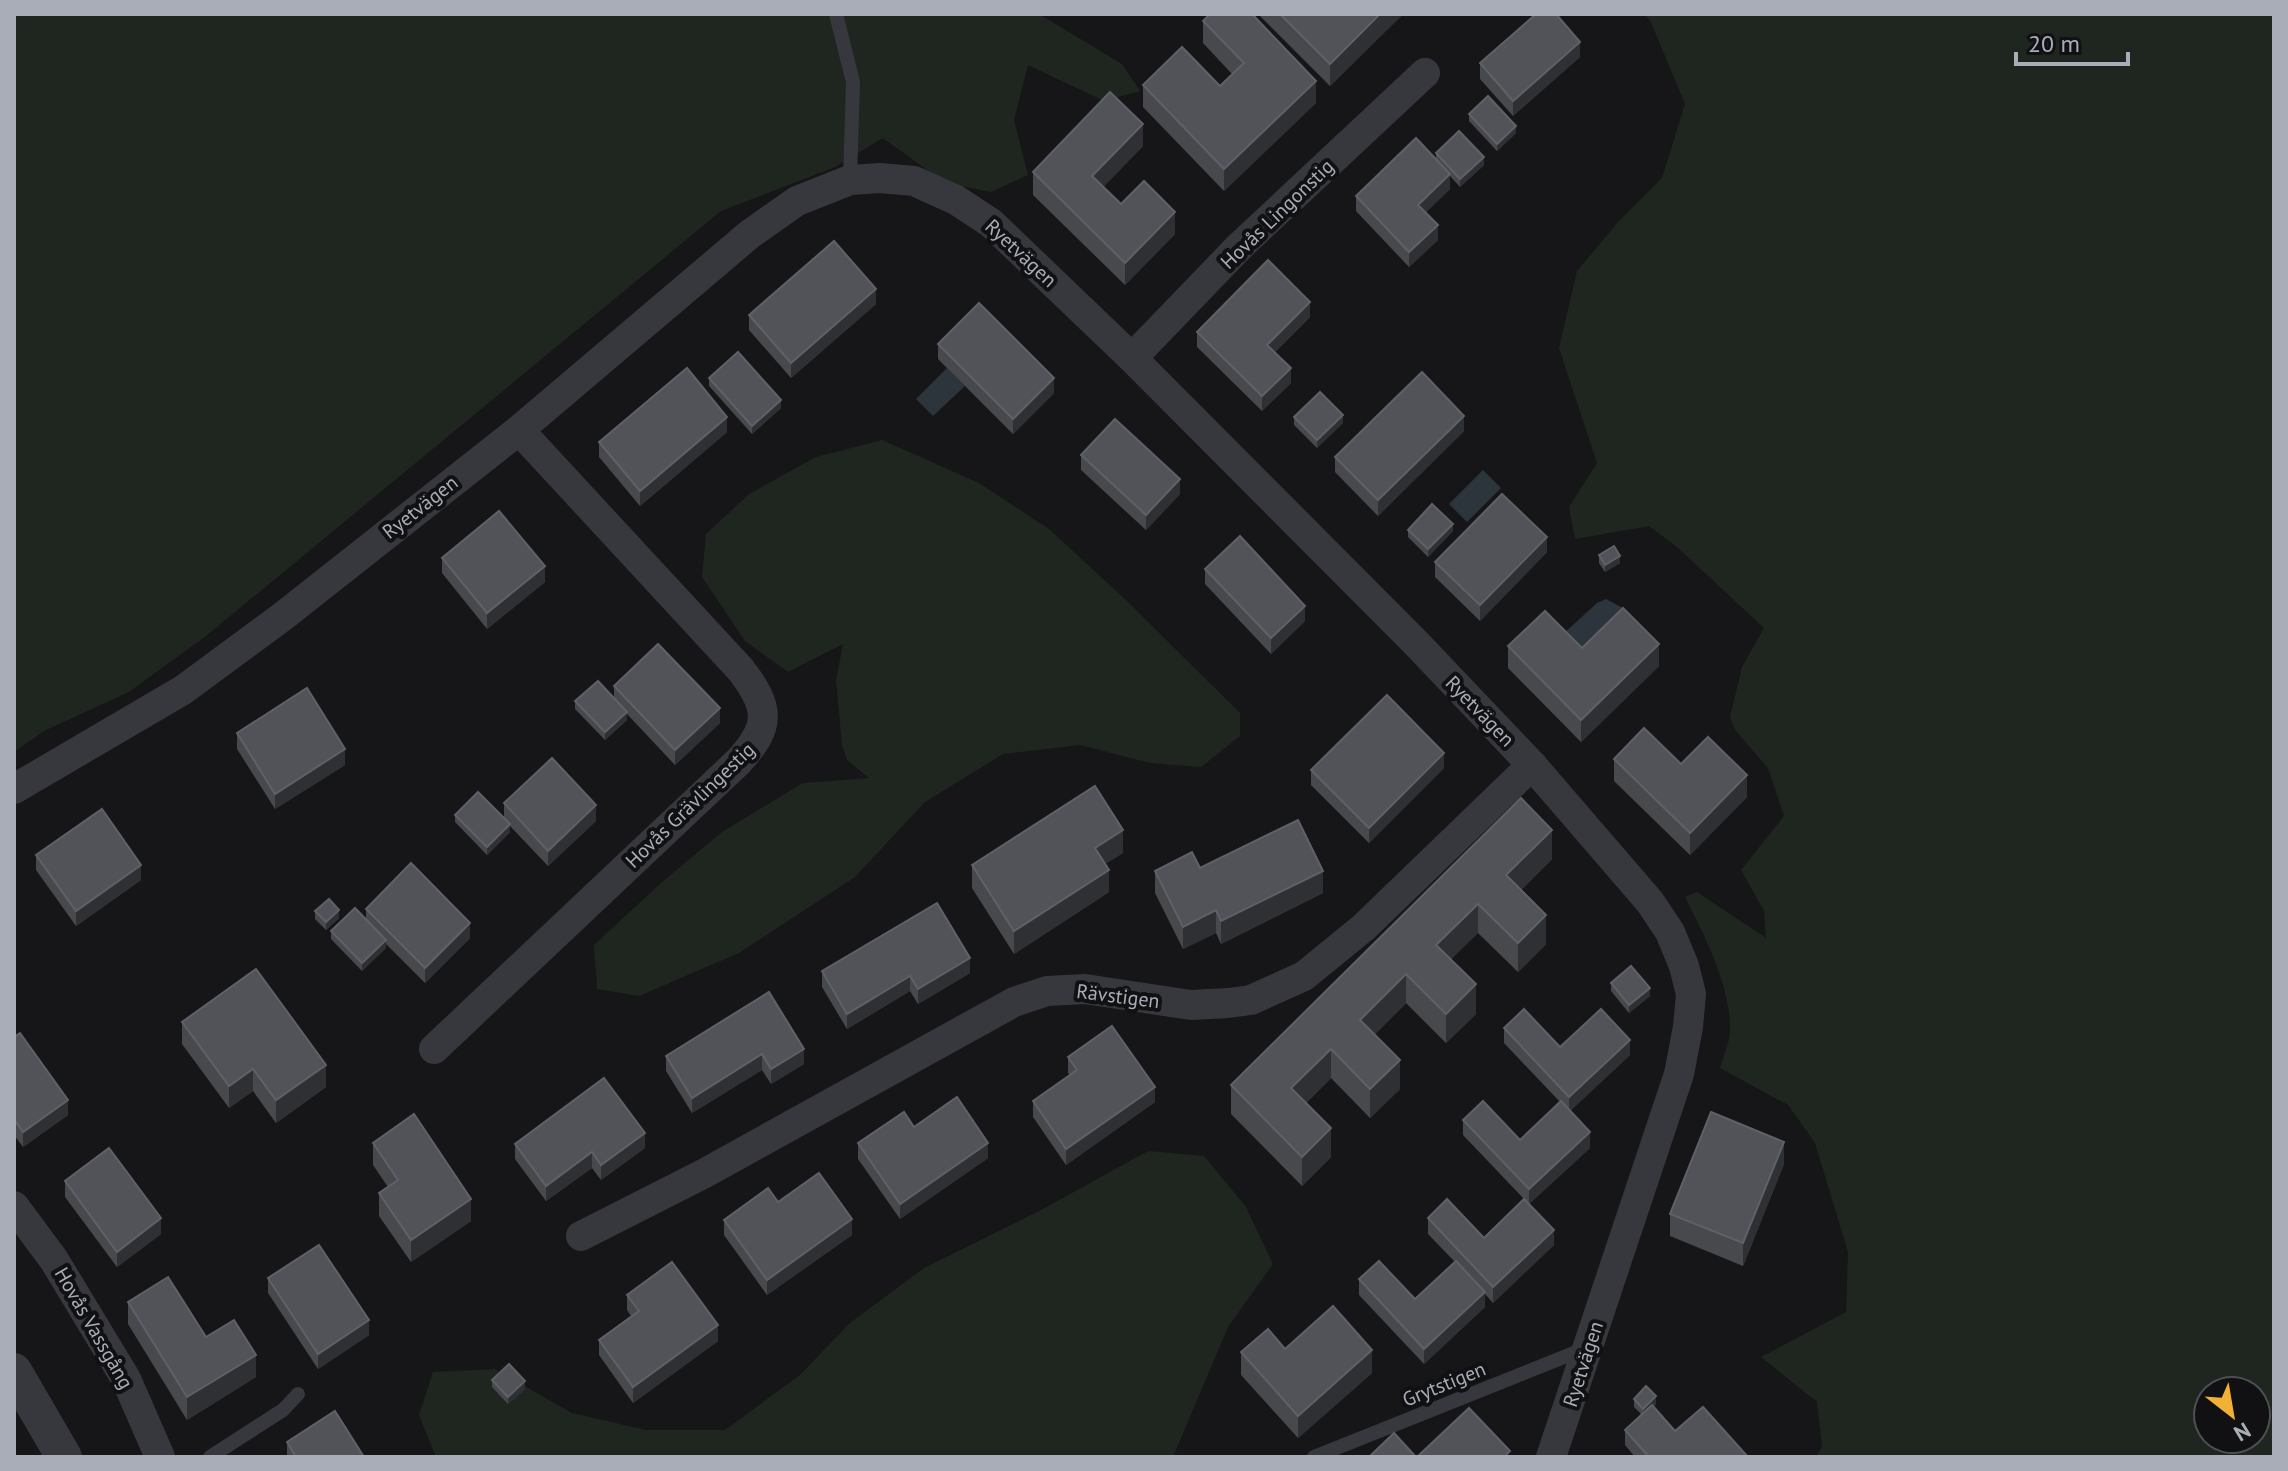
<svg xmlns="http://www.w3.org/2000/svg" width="2288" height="1471" font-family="'PT Sans',sans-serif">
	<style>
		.green { fill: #1e261f; fill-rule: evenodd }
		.water { fill: #2c353c }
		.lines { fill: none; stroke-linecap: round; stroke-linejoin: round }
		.service { stroke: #37383d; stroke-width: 14 }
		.minor { stroke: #37383d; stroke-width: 30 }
		.tertiary { stroke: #37383d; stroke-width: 36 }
		.wall { fill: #47494d }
		.shaded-wall { fill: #2f3033 }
		.building { fill: #525359; stroke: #5f6168; stroke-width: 2 }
		.labels { text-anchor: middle; stroke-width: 8; stroke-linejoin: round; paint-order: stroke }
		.street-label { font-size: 20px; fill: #a8adb8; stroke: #111113 }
	</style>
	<rect width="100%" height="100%" fill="#161618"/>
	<g class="green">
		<polygon points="14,14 1039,14 1122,64 1140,91 1104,101 1028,65 1014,120 1028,175 991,192 945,183 883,138 835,167 721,211 206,636 129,692 44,731 14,752"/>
		<path d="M1644 14H2274V1457H1816L1822 1447 1817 1402 1761 1357 1846 1312 1848 1252 1815 1143 1788 1105 1720 1068C1723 1057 1729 1044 1730 1032 1731 986 1705 937 1685 897L1697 892 1766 938 1764 911 1741 870 1784 816 1768 768 1735 730 1730 717 1742 667 1764 628 1677 547 1649 526 1575 539 1569 507 1597 463 1559 348 1577 271 1618 222 1662 178 1685 104 1650 20ZM2256 1391V1439H2208V1391Z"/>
		<polygon points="882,440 979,483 1049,529 1126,600 1240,713 1240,736 1201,767 1150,763 1080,745 1003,754 925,802 855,877 739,953 639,996 597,989 594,945 661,883 722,832 803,783 869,778 847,760 842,745 836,680 843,644 788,672 745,641 702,577 706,534 749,494 816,457"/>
		<polygon points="1148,1151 1204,1156 1246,1207 1273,1264 1228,1327 1173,1457 436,1457 419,1415 433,1372 495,1369 572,1413 646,1430 725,1430 800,1375 850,1323 924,1268 1043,1209"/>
	</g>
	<g class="water">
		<polygon points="947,368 965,386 933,416 916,399"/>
		<polygon points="1483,470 1501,488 1467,522 1449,504"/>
		<polygon points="1606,599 1623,608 1577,653 1561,636 1597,603"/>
	</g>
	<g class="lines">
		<g class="service">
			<polyline points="836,14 853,82 850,180"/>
			<polyline points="210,1457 283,1410 298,1394"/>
			<polyline points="1314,1457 1584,1349"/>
		</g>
		<g class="minor">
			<polyline points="1132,358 1238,248 1425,73"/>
			<polyline points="14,789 183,690 282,617 519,430 750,234 797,201 850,180 880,178 914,181 956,200 991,223 1132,358 1416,643 1532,765 1650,902 1670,932 1684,966 1691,994 1688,1027 1679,1074 1551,1457"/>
			<path d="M434 1049 739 761C771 726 770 708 741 670L519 430"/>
			<polyline points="14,1206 54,1260 126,1379 160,1457"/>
			<polyline points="581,1236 705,1173 1014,1002 1047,991 1085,989 1191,1005 1228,1003 1251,1000 1304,976 1364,927 1532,765"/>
		</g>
		<polyline class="tertiary" points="14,1371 64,1457"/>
	</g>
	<g class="wall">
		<polygon points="1258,14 1403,14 1330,86"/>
		<polygon points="1203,21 1316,103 1224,191 1143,107 1143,85 1220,86 1232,74 1203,43"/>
		<polygon points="1580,57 1513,116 1480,79 1480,63"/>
		<polygon points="1469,114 1516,133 1497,151 1469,121"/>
		<polygon points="1143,146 1103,187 1121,204 1175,234 1125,285 1033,195 1033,172"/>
		<polygon points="1436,153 1484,165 1460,187 1450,176 1450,189 1426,212 1438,240 1409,267 1356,211 1356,196 1436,159"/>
		<polygon points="876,304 791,378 749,330 749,315"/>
		<polygon points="1310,317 1275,352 1291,383 1262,411 1197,347 1197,332"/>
		<polygon points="938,344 1054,393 1013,434 938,359"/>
		<polygon points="709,378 781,408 752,434 709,386"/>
		<polygon points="1294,417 1343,423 1317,448 1294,425"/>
		<polygon points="1464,431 1378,516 1335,472 1335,457"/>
		<polygon points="727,432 640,506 599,457 599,442"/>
		<polygon points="1081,455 1180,494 1146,530 1081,470"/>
		<polygon points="1408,530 1453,531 1428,557 1408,537"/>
		<polygon points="1547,552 1480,621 1435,577 1435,562"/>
		<polygon points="1599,555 1620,563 1605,572 1599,563"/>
		<polygon points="442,558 545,582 487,629 442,573"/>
		<polygon points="1205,569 1305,621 1271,654 1205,584"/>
		<polygon points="1508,646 1582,648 1659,666 1581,742 1508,668"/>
		<polygon points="614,686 720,723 675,765 627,714 627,720 605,740 575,709 575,701 614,698"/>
		<polygon points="237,733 345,765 275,809 237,749"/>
		<polygon points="1614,759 1681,764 1747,797 1690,855 1614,781"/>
		<polygon points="1444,768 1369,843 1311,785 1311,770"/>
		<polygon points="1521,798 1552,859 1521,890 1546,944 1518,972 1478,933 1451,959 1476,1014 1446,1043 1406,1003 1374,1035 1400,1089 1370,1118 1331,1078 1306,1103 1331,1157 1302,1186 1231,1114 1231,1085"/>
		<polygon points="504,803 596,821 548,866 510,826 510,832 487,855 455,822 455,815 504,818"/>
		<polygon points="1123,853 1105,864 1109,892 1014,954 972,888 972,865"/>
		<polygon points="36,855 141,880 76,926 36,870"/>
		<polygon points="1200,868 1323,893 1221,944 1216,933 1183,949 1155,893 1155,871"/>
		<polygon points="366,909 470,938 425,983 386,944 386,948 362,971 331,939 331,931 366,920"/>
		<polygon points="315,911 339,918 326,930 315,919"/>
		<polygon points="822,971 970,973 918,1004 910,991 847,1029 822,987"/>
		<polygon points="1611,983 1650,996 1629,1013 1611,991"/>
		<polygon points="769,992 804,1064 771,1084 762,1070 692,1113 666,1071 666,1056"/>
		<polygon points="182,1022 326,1087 276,1123 253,1091 229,1108 182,1044"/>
		<polygon points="1504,1028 1560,1047 1630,1055 1570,1111 1590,1148 1529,1204 1554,1245 1493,1303 1485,1294 1485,1307 1424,1364 1359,1295 1359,1279 1415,1299 1455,1262 1428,1234 1428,1218 1484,1238 1524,1199 1463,1135 1463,1120 1520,1140 1560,1102 1504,1043"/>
		<polygon points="14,1037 68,1115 23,1147 14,1135"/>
		<polygon points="1068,1057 1155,1102 1066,1165 1033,1117 1033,1101 1070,1075 1068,1073"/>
		<polygon points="373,1143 471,1221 411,1262 379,1216 379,1193 388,1187 373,1165"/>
		<polygon points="858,1143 988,1158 900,1219 858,1159"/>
		<polygon points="515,1144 645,1148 601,1180 592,1168 546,1201 515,1159"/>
		<polygon points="1784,1164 1743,1266 1670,1236 1670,1214"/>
		<polygon points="65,1181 161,1234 117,1267 65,1197"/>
		<polygon points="778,1202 852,1235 767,1295 724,1235 724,1220"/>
		<polygon points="268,1278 369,1335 318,1369 268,1293"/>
		<polygon points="627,1295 718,1341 633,1403 599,1355 599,1340 631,1316 627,1310"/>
		<polygon points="128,1302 206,1337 256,1377 187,1420 128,1324"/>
		<polygon points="1285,1349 1372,1373 1298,1438 1241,1375 1241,1352"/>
		<polygon points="492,1380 525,1389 508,1404 492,1387"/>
		<polygon points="1634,1399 1656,1404 1653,1407 1675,1431 1748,1457 1635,1457 1625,1445 1625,1430 1642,1415 1634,1407"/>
		<polygon points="287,1442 364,1457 287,1457"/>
	</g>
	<g class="shaded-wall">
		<polygon points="1380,14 1403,14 1330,86 1330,64"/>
		<polygon points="1580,42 1580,57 1513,116 1513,101"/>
		<polygon points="1316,81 1316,103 1224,191 1224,169"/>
		<polygon points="1143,124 1143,146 1092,199 1092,176"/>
		<polygon points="1516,126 1516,133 1497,151 1497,144"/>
		<polygon points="1484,157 1484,165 1460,187 1460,179"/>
		<polygon points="1450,174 1450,189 1418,220 1418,205"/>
		<polygon points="1175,212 1175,234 1125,285 1125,263"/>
		<polygon points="1438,225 1438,240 1409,267 1409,252"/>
		<polygon points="876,289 876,304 791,378 791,363"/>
		<polygon points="1310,302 1310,317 1267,360 1267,345"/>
		<polygon points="1291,368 1291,383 1262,411 1262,396"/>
		<polygon points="1054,378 1054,393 1013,434 1013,419"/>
		<polygon points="781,400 781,408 752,434 752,426"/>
		<polygon points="1343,415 1343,423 1317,448 1317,440"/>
		<polygon points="1464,416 1464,431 1378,516 1378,500"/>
		<polygon points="727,417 727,432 640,506 640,491"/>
		<polygon points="1180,479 1180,494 1146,530 1146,515"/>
		<polygon points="1453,524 1453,531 1428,557 1428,549"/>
		<polygon points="1547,537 1547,552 1480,621 1480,605"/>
		<polygon points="1620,556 1620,563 1605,572 1605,565"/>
		<polygon points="545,566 545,582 487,629 487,613"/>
		<polygon points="1305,606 1305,621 1271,654 1271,638"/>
		<polygon points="1659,644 1659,666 1581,742 1581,720"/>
		<polygon points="720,708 720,723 675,765 675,750"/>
		<polygon points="627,712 627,720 605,740 605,732"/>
		<polygon points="345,749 345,765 275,809 275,794"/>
		<polygon points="1444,753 1444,768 1369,843 1369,828"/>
		<polygon points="1747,775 1747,797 1690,855 1690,833"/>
		<polygon points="596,805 596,821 548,866 548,851"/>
		<polygon points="510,824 510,832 487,855 487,847"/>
		<polygon points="1123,830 1123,853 1095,870 1095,848"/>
		<polygon points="1552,830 1552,859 1506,904 1506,875"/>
		<polygon points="141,865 141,880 76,926 76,911"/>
		<polygon points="1109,870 1109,892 1014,954 1014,931"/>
		<polygon points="1323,871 1323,893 1221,944 1221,921"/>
		<polygon points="1478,904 1478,933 1436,974 1436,945"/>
		<polygon points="339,910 339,918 326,930 326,922"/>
		<polygon points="1216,910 1216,933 1183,949 1183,927"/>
		<polygon points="1546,915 1546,944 1518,972 1518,943"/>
		<polygon points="470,923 470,938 425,983 425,968"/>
		<polygon points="386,940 386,948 362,971 362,963"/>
		<polygon points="970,958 970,973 918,1004 918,989"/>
		<polygon points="1406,974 1406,1003 1360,1049 1360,1020"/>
		<polygon points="910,976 910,991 847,1029 847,1014"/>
		<polygon points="1476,984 1476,1014 1446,1043 1446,1014"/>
		<polygon points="1650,988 1650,996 1629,1013 1629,1005"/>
		<polygon points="1630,1040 1630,1055 1569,1112 1569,1097"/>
		<polygon points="804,1049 804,1064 771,1084 771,1069"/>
		<polygon points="1331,1049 1331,1078 1291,1117 1291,1088"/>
		<polygon points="762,1054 762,1070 692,1113 692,1098"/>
		<polygon points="1400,1060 1400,1089 1370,1118 1370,1089"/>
		<polygon points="326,1065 326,1087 276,1123 276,1100"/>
		<polygon points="253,1069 253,1091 229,1108 229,1086"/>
		<polygon points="1155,1087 1155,1102 1066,1165 1066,1149"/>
		<polygon points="68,1100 68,1115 23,1147 23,1132"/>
		<polygon points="1331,1128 1331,1157 1302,1186 1302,1157"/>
		<polygon points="1590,1132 1590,1148 1529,1204 1529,1189"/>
		<polygon points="645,1133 645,1148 601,1180 601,1165"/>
		<polygon points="1784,1142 1784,1164 1743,1266 1743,1243"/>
		<polygon points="988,1143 988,1158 900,1219 900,1204"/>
		<polygon points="592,1152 592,1168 546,1201 546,1186"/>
		<polygon points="471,1199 471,1221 411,1262 411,1240"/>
		<polygon points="161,1218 161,1234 117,1267 117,1252"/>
		<polygon points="852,1219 852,1235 767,1295 767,1280"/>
		<polygon points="1554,1230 1554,1245 1493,1303 1493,1287"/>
		<polygon points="1485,1292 1485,1307 1424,1364 1424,1349"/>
		<polygon points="369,1320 369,1335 318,1369 318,1354"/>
		<polygon points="718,1325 718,1341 633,1403 633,1387"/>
		<polygon points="1372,1350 1372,1373 1298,1438 1298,1416"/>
		<polygon points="256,1355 256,1377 187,1420 187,1397"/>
		<polygon points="525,1381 525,1389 508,1404 508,1397"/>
		<polygon points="1656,1396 1656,1404 1643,1417 1643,1409"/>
	</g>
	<g class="building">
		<polygon points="1210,14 1252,14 1316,81 1224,169 1143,85 1182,47 1220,86 1244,63 1203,21"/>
		<polygon points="1280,14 1380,14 1330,64"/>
		<polygon points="1536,14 1556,14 1580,42 1513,101 1480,63"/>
		<polygon points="1110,92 1143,124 1092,176 1121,204 1144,181 1175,212 1125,263 1033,172"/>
		<polygon points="1488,96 1516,126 1497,144 1469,114"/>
		<polygon points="1459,131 1484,157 1460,179 1436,153"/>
		<polygon points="1416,138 1450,174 1418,205 1438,225 1409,252 1356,196"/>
		<polygon points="834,241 876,289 791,363 749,315"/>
		<polygon points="1268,260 1310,302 1267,345 1291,368 1262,396 1197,332"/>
		<polygon points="979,303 1054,378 1013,419 938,344"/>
		<polygon points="738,352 781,400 752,426 709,378"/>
		<polygon points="687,368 727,417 640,491 599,442"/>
		<polygon points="1422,372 1464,416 1378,500 1335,457"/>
		<polygon points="1320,392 1343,415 1317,440 1294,417"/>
		<polygon points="1115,419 1180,479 1146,515 1081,455"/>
		<polygon points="1502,494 1547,537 1480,605 1435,562"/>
		<polygon points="1432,504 1453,524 1428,549 1408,530"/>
		<polygon points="499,511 545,566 487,613 442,558"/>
		<polygon points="1240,536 1305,606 1271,638 1205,569"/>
		<polygon points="1614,546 1620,556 1605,565 1599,555"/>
		<polygon points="1623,608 1659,644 1581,720 1508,646 1545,611 1582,648"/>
		<polygon points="658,644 720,708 675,750 614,686"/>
		<polygon points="598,681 627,712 605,732 575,701"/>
		<polygon points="307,688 345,749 275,794 237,733"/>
		<polygon points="1387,695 1444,753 1369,828 1311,770"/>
		<polygon points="1644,728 1681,764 1708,737 1747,775 1690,833 1614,759"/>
		<polygon points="552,758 596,805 548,851 504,803"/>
		<polygon points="1095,786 1123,830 1095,848 1109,870 1014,931 972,865"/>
		<polygon points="478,792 510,824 487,847 455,815"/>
		<polygon points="1521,798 1552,830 1506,875 1546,915 1518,943 1478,904 1436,945 1476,984 1446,1014 1406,974 1360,1020 1400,1060 1370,1089 1331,1049 1291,1088 1331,1128 1302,1157 1231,1085"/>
		<polygon points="102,809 141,865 76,911 36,855"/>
		<polygon points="1298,820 1323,871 1221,921 1216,910 1183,927 1155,871 1192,852 1200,868"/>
		<polygon points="411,863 470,923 425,968 366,909"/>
		<polygon points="329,899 339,910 326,922 315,911"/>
		<polygon points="937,903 970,958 918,989 910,976 847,1014 822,971"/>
		<polygon points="355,908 386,940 362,963 331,931"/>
		<polygon points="1631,966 1650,988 1629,1005 1611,983"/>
		<polygon points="256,969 326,1065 276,1100 253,1069 229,1086 182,1022"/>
		<polygon points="769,992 804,1049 771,1069 762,1054 692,1098 666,1056"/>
		<polygon points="1524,1009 1560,1047 1601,1009 1630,1040 1569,1097 1504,1028"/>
		<polygon points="1112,1026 1155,1087 1066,1149 1033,1101 1077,1070 1068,1057"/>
		<polygon points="20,1033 68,1100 23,1132 14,1119 14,1037"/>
		<polygon points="604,1078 645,1133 601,1165 592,1152 546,1186 515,1144"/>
		<polygon points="957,1097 988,1143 900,1204 858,1143 904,1112 914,1127"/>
		<polygon points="1483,1101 1520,1140 1561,1101 1590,1132 1529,1189 1463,1120"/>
		<polygon points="1711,1112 1784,1142 1743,1243 1670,1214"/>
		<polygon points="414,1114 471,1199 411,1240 379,1193 398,1180 373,1143"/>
		<polygon points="109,1148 161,1218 117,1252 65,1181"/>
		<polygon points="819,1173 852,1219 767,1280 724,1220 768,1188 778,1202"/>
		<polygon points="1447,1199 1484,1238 1524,1199 1554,1230 1493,1287 1428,1218"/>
		<polygon points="319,1245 369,1320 318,1354 268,1278"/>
		<polygon points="1379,1261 1415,1299 1456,1261 1485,1292 1424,1349 1359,1279"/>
		<polygon points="672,1262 718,1325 633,1387 599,1340 639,1311 627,1295"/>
		<polygon points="168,1277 206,1337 234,1320 256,1355 187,1397 128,1302"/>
		<polygon points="1333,1306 1372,1350 1298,1416 1241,1352 1268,1329 1285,1349"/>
		<polygon points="509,1364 525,1381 508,1397 492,1380"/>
		<polygon points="1646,1386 1656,1396 1643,1409 1634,1399"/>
		<polygon points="1652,1405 1675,1431 1703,1407 1748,1457 1649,1457 1625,1430"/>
		<polygon points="1469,1408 1510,1451 1504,1457 1417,1457"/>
		<polygon points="335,1411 364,1457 296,1457 287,1442"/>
		<polygon points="1394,1433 1416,1457 1369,1457"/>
	</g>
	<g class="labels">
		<g class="street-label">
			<text transform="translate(1277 214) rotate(-44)" y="7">Hovås Lingonstig</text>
			<text transform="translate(1021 253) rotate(43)" y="7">Ryetvägen</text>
			<text transform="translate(420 507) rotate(-38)" y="7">Ryetvägen</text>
			<text transform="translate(1480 711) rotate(46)" y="7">Ryetvägen</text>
			<text transform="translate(690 805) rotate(-44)" y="7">Hovås Grävlingestig</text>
			<text transform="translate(1118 996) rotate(7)" y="7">Rävstigen</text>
			<text transform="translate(94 1328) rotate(60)" y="7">Hovås Vassgång</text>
			<text transform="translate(1583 1364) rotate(-72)" y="7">Ryetvägen</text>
			<text transform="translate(1444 1384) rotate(-22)" y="7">Grytstigen</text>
		</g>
	</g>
	<rect width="2288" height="1471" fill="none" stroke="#a8adb8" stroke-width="32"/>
	<g transform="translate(2232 1415) rotate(149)"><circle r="38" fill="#111113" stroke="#4d4f55" stroke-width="2"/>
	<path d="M0-6L14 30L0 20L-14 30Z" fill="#f2b134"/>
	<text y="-12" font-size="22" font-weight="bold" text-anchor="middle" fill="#a8adb8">N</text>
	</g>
	<path d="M2016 52v12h112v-12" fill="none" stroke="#a8adb8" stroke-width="4"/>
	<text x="2028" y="52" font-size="24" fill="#a8adb8" stroke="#111113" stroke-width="6" paint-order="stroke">20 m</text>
</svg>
